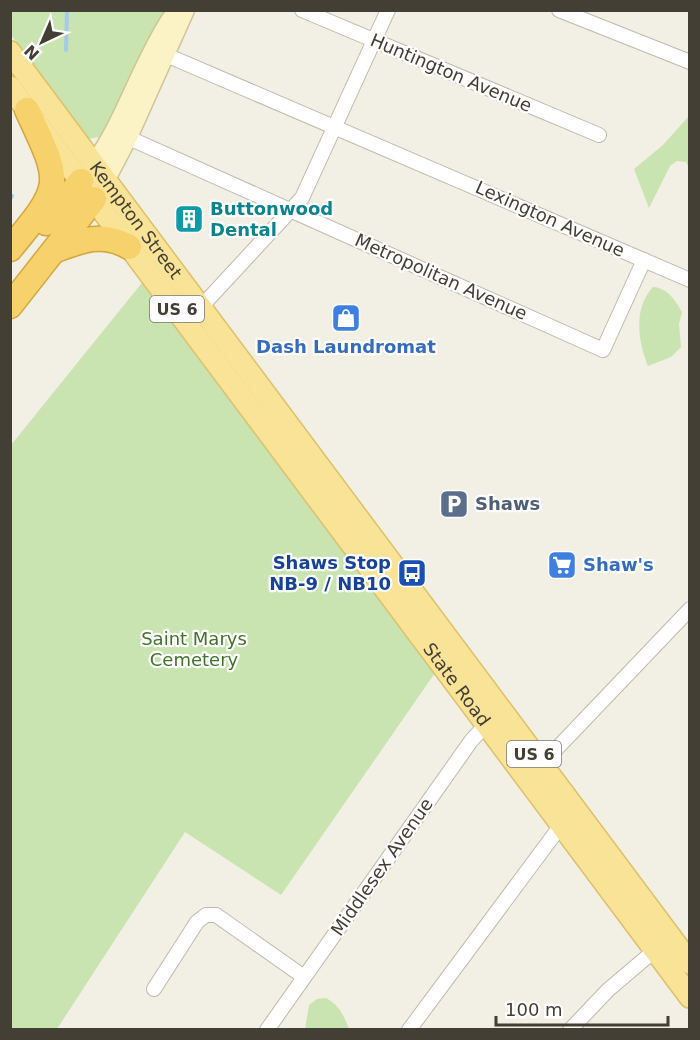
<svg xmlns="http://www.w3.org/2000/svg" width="700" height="1040" font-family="'DejaVu Sans',sans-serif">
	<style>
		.green { fill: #c9e4b0 }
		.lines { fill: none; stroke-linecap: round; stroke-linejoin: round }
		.stream { stroke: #a4caec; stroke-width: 4 }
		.minor-casing { stroke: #bfbaab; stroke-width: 16 }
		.secondary-casing { stroke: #cfc497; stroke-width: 21 }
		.primary-casing { stroke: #ddc168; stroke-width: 24 }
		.motorway-casing { stroke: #d4a63d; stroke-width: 27 }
		.minor { stroke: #fff; stroke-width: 14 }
		.secondary { stroke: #fbf2c5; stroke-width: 18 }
		.primary { stroke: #f8e397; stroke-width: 21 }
		.motorway { stroke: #f6d16c; stroke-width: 24 }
		.labels { text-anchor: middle; stroke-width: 4.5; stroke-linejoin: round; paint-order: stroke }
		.shield { fill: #fff; stroke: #7c7972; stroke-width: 1.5 }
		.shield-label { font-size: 16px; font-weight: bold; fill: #443f35 }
		.street-label { font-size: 18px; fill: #443f35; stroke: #fff }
		.culture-label { font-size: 18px; font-weight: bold; fill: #0d838f; stroke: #fff; text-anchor: start }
		.shop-label { font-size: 18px; font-weight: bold; fill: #366cbe; stroke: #fff }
		.service-label { font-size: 18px; font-weight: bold; fill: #4e5e75; stroke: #fff; text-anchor: start }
		.transit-label { font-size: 18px; font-weight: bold; fill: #164399; stroke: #fff; text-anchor: end }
		.park-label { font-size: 18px; fill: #42722c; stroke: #fff }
	</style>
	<rect width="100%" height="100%" fill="#f2efe5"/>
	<g class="green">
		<polygon points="11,11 169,11 108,126 99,137 88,139 11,35"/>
		<polygon points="689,116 689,168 686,162 677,161 670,166 649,208 634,169 663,145"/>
		<polygon points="145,279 437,670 281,895 185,832 57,1029 11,1030 11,445"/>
		<path d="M653 287C668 288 675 300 682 312L679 324 681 347 671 357 648 366C638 340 633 309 653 287Z"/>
		<path d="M326 998C339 1005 344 1016 349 1029H305L309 1005 317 999Z"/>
	</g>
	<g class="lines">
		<g class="stream">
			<polyline points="66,50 67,10"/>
			<polyline points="10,199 12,196"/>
		</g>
		<g class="minor-casing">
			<g id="minor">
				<polyline points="302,10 599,135"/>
				<polyline points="559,10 690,62"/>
				<polyline points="157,51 690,280"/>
				<polyline points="120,134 603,350 644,260"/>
				<polyline points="201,307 302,198 388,10"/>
				<polyline points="542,764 690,609"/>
				<polyline points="154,989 197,922 206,915 216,915 304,977"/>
				<polyline points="267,1030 471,741 490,720"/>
				<polyline points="409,1030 562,824"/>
				<polyline points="570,1030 608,990 661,945"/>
			</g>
		</g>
		<g class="secondary-casing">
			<g id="secondary">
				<path d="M95 163C126 119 141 65 171 19"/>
				<polyline points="106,179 128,137 185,10"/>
			</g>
		</g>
		<g class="primary-casing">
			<g id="primary">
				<path id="s1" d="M10 52 690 963"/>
				<path id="s2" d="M10 87 690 997"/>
			</g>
		</g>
		<g class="motorway-casing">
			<g id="motorway">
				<polyline points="46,223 81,181"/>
				<path d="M10 249C64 184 62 185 27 110"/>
				<path d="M56 250C82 240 103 232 129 247"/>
				<polyline points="10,306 94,199"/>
			</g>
		</g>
		<use href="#minor" class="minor"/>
		<use href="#secondary" class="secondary"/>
		<use href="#primary" class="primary"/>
		<use href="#motorway" class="motorway"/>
	</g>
	<defs>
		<g id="building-square" transform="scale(1.5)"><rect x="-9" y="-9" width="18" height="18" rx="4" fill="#0f9aa8" stroke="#fff"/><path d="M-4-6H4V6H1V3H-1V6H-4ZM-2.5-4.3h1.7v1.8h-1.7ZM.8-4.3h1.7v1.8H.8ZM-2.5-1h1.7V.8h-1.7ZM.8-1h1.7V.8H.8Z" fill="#fff"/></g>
		<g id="shop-square" transform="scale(1.5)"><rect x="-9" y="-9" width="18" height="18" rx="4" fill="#3f7fe0" stroke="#fff"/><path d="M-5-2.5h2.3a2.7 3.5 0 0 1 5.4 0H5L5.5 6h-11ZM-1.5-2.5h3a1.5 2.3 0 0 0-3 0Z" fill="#fff"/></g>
		<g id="parking-square" transform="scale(1.5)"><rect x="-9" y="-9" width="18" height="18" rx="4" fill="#5c6f8a" stroke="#fff"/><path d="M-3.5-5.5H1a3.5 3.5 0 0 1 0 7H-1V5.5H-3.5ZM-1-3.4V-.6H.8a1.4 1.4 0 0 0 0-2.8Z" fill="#fff"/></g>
		<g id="supermarket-square" transform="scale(1.5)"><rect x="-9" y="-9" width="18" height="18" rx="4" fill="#3f7fe0" stroke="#fff"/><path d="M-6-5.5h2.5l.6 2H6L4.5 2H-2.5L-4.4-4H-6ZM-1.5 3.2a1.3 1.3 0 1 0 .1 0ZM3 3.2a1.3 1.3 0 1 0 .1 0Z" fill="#fff"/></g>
		<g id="bus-square" transform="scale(1.5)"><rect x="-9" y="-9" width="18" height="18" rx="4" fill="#1a4fb4" stroke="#fff"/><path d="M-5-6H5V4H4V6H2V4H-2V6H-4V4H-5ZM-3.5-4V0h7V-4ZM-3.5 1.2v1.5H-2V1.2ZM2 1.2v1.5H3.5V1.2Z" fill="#fff"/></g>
	</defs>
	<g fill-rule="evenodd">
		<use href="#building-square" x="189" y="219"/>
		<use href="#shop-square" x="346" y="318"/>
		<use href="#parking-square" x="454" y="504"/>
		<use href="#supermarket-square" x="562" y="565"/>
		<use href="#bus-square" x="412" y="573"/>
	</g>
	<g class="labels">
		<g class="shield">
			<rect x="150" y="296" width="54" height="26" rx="4.5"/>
			<rect x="507" y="741" width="54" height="26" rx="4.5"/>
		</g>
		<g class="shield-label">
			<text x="177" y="315">US 6</text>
			<text x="534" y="760">US 6</text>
		</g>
		<g class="street-label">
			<text transform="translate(451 73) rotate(23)" y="6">Huntington Avenue</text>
			<text transform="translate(550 219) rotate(24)" y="6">Lexington Avenue</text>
			<text dy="6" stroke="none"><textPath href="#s1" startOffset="210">Kempton Street</textPath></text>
			<text transform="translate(441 277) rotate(24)" y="6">Metropolitan Avenue</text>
			<text dy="6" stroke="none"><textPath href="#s2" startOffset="746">State Road</textPath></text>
			<text transform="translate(382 867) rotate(-55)" y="6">Middlesex Avenue</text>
		</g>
		<g class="culture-label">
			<text x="210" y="215">Buttonwood<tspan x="210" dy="21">Dental</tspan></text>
		</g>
		<g class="shop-label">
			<text x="346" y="353">Dash Laundromat</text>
			<text x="583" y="571" text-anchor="start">Shaw's</text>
		</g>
		<g class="service-label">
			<text x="475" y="510">Shaws</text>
		</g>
		<g class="transit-label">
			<text x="391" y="569">Shaws Stop<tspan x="391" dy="21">NB-9 / NB10</tspan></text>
		</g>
		<g class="park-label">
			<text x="194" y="645">Saint Marys<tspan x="194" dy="21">Cemetery</tspan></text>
		</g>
	</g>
	<rect width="700" height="1040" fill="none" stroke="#443f35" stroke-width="24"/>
	<g transform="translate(42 42) rotate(224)" stroke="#ffffff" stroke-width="4.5" paint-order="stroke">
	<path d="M0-4.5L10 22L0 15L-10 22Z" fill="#443f35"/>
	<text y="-9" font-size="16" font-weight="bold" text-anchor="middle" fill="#443f35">N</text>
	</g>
	<path d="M496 1016v9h172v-9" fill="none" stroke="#443f35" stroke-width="3"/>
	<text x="505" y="1016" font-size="18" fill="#443f35" stroke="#ffffff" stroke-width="4.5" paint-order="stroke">100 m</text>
</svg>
